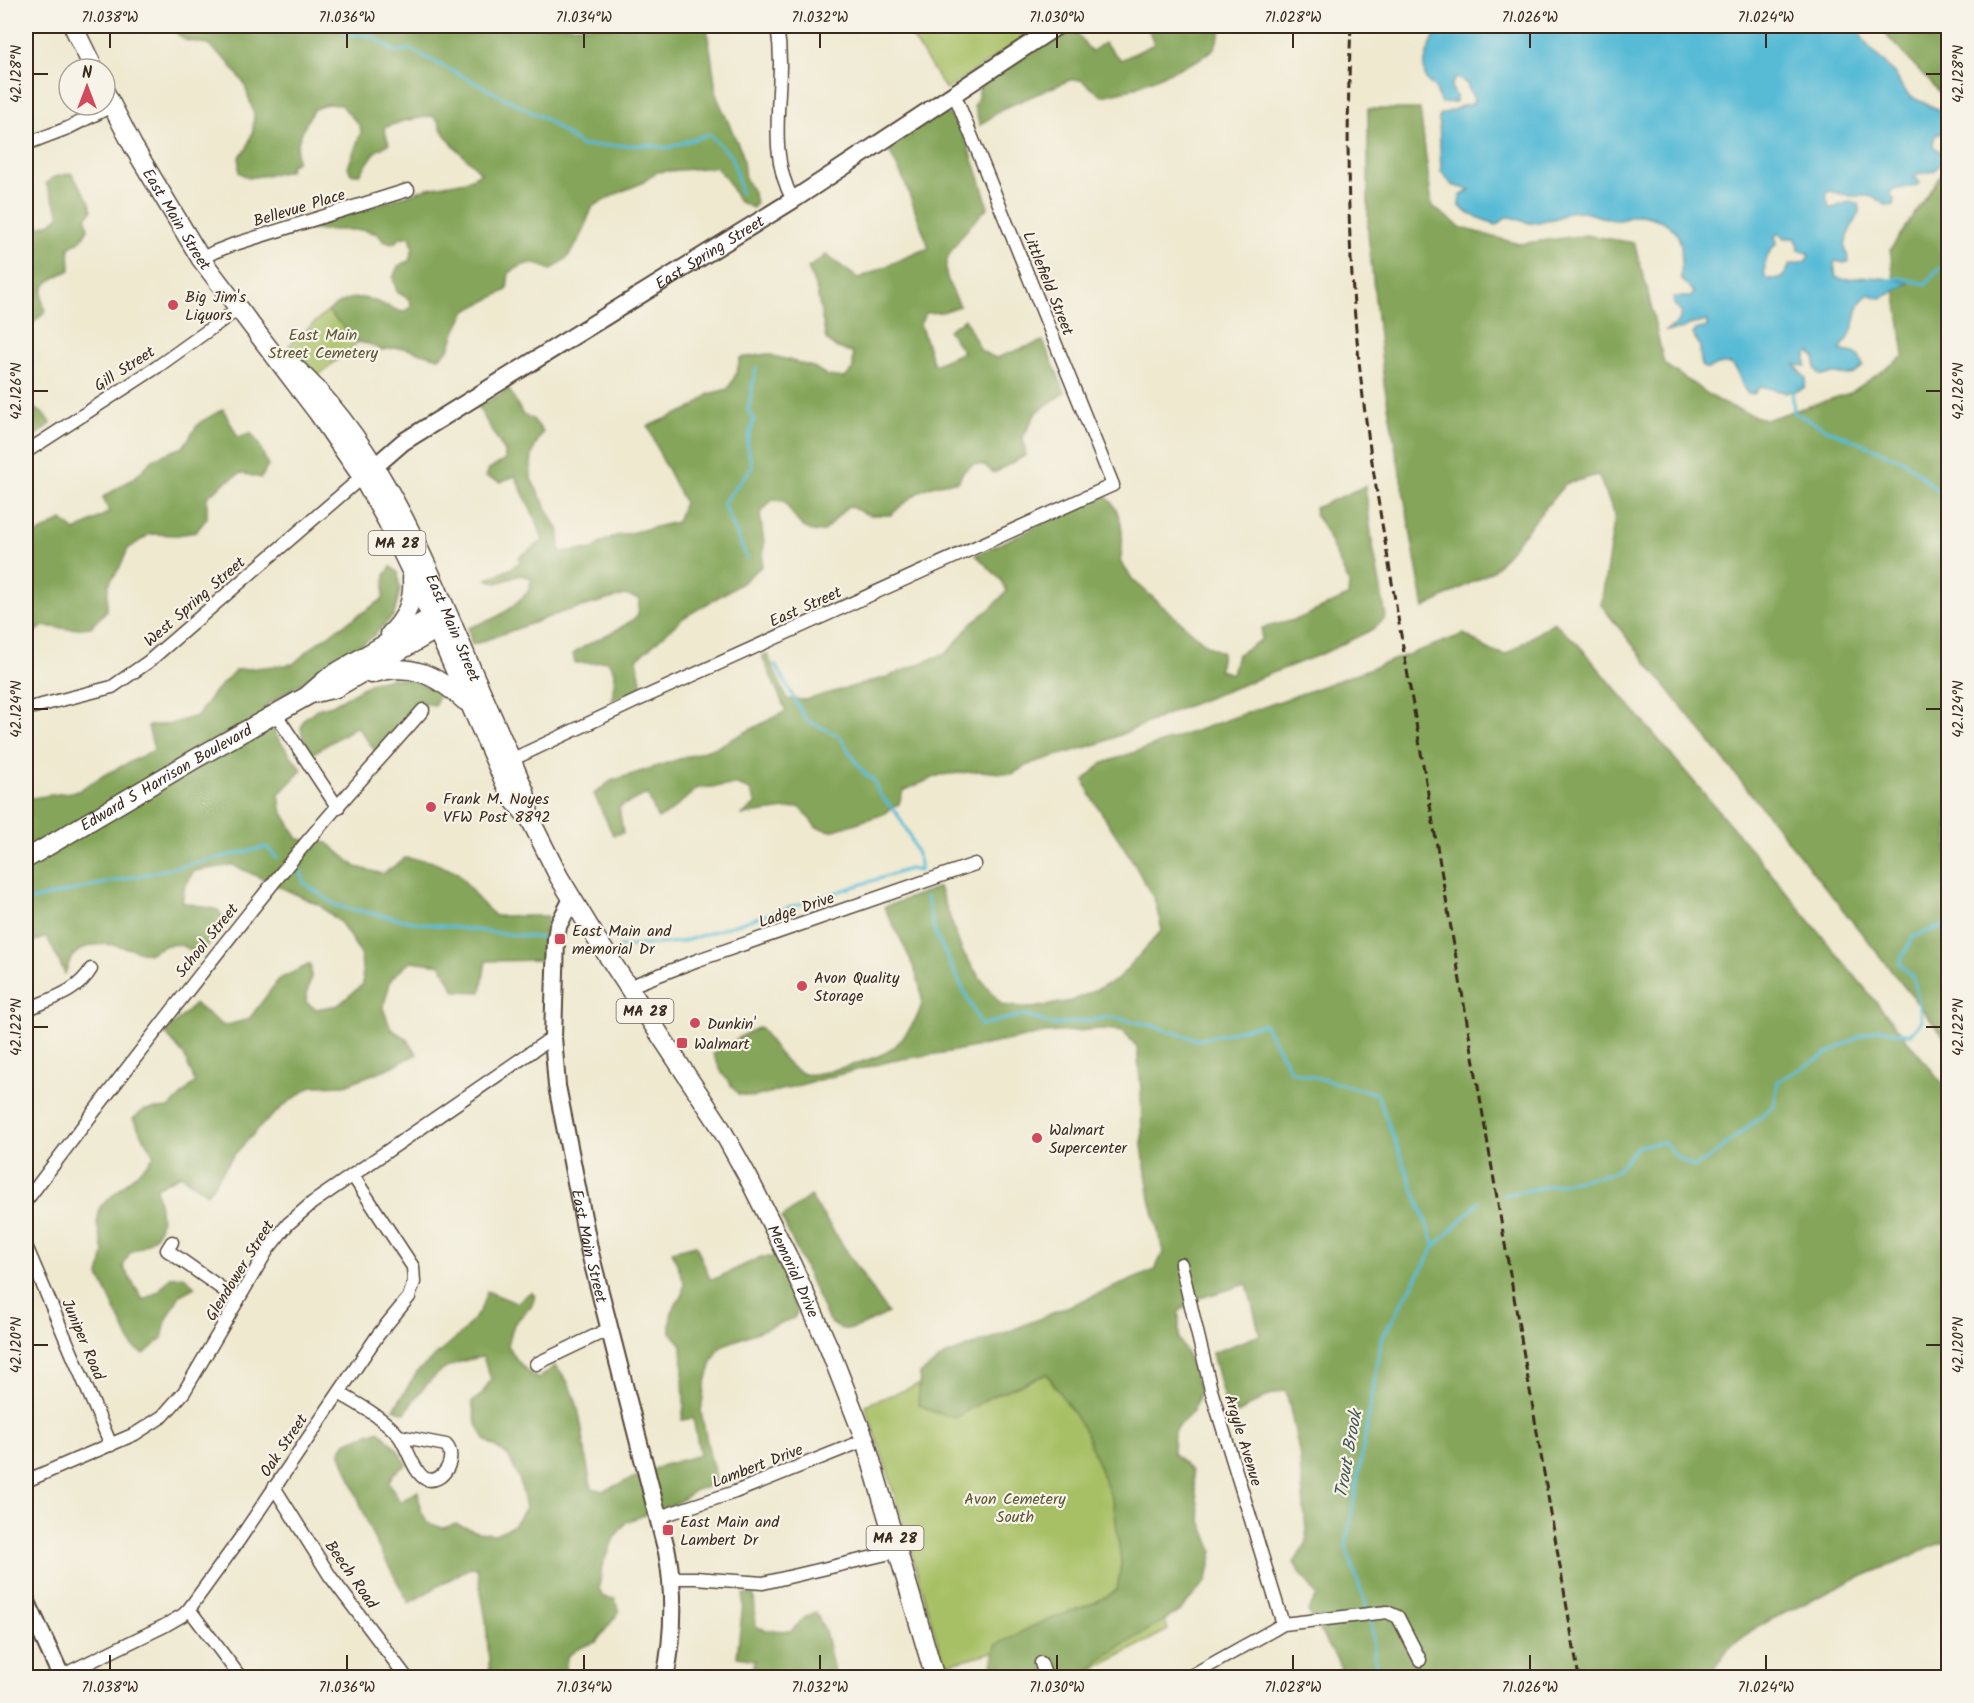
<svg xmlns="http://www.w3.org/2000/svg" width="1974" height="1703" font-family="Kalam,sans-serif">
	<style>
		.green { fill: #a7c065; stroke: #717542; stroke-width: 1.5 }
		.forest { fill: #85a65a; stroke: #60683c; stroke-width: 1.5 }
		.water { fill: #58bbd6; stroke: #4a727a; stroke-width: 1.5; fill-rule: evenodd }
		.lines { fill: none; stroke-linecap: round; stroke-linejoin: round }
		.stream { stroke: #58bbd6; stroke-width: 3 }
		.street-casing { stroke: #564739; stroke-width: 15 }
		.secondary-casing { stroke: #564739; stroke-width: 20 }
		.primary-casing { stroke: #564739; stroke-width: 21 }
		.street { stroke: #fff; stroke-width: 12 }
		.secondary { stroke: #fff; stroke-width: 16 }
		.primary { stroke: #fff; stroke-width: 18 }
		.rail { stroke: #3b2a1e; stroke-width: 3; stroke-dasharray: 9 4.5; stroke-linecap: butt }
		.ticks { fill: none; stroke: #3b2a1e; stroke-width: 2 }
		.poi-dot { fill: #d1495b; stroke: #f7f3e8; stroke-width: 2 }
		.labels { text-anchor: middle; stroke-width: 4.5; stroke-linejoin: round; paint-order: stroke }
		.shield { fill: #f7f3e8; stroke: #73665b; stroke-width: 1.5 }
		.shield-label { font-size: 15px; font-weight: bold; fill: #3b2a1e }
		.street-label { font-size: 16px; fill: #3b2a1e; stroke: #f7f3e8 }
		.poi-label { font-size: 16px; fill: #3b2a1e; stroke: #f7f3e8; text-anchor: start }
		.park-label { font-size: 16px; fill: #5b5733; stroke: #f7f3e8 }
		.water-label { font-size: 18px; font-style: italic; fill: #445655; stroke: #f7f3e8 }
		.neatline { fill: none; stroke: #3b2a1e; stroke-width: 2 }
		.ticks-label { font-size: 15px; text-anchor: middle; fill: #3b2a1e }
	</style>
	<rect width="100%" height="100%" fill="#f7f3e8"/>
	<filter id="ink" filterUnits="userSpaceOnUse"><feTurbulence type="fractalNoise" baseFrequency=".0167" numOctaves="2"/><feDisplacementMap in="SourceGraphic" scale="12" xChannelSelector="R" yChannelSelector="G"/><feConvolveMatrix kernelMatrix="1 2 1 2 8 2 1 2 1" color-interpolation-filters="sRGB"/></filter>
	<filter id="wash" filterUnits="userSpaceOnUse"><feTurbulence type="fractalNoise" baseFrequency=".008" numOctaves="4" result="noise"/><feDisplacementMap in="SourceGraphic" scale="24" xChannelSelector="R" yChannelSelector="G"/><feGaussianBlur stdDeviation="1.35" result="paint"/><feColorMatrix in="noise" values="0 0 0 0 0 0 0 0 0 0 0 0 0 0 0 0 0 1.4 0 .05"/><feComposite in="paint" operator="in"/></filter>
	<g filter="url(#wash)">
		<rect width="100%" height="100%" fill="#efe9d0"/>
		<g class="green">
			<polygon points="905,26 1041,26 946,90"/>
			<polygon points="328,311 358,342 319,375 289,345"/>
			<polygon points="1077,1324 1168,1630 1079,1677 1031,1642 944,1665 885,1463 865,1405"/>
		</g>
		<g class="forest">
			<path d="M168 26H707L717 97 742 153 745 178 754 194 756 204 753 208 738 201 727 180 716 167 657 172 642 183 618 193 593 206 579 240 567 258 551 270C531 261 528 261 509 273L507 290 466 311 456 330 449 349 439 358 404 348H395L381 350 369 344 358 342 328 311C358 287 371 301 403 312L412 306 409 299 397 292 393 278 398 266 409 261 413 248 410 236 400 238 395 243 384 242 378 234 363 230H303L428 188 466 181 481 173C470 160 442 139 439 122L432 116 403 121 384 128 389 144 376 151 360 174H351L348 167 361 132 360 126 341 105 326 104 313 110C305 125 294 143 297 161L290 166V170L285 172 248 178 239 172V157L247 148 253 130 254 114 244 83 228 62 207 44 185 40Z"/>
			<polygon points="1072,26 1091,52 1104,43 1121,60 1154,44 1147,26 1223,26 1214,49 1196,61 1128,90 1102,96 1081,80 1070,80 1004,108 980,125 974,106 978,97 980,86"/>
			<polygon points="1880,26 1948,26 1948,101 1885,34"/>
			<polygon points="1368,109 1420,109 1432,206 1462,228 1519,244 1586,235 1634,243 1647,288 1664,364 1720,402 1765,420 1850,393 1904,356 1890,250 1948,165 1948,1042 1601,605 1615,515 1598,475 1565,484 1493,571 1424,608 1384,383 1368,233"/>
			<path d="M940 113C943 114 947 113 949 115 964 124 983 189 988 207 976 219 948 248 946 265 944 278 954 294 960 306L942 312 926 313 920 324 934 365 963 352 948 330 965 319 981 351 996 358 1043 341 1065 392 1036 413 1023 437 1026 455 994 473 984 465 974 464 963 472 958 482C928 481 912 496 891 515H869L848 506 823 532C800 533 796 518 784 501L772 500 760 514 764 543 762 566 742 583 683 618 637 659 642 688 612 700 615 673 607 660 594 663H575L573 654C593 638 619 633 638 615L639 599 625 595 563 612 472 645 468 628 495 618 508 610 528 592 532 578 520 575 497 583 487 579 510 569 520 562 519 557 543 541 538 525 515 476 501 482 486 477 489 469 505 460V452L478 407 509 389 523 415 533 419 543 432C532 448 530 460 531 479L559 531 560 552 593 549 601 543 612 537 677 522 684 502 661 457 648 426 692 408 709 394 728 389 737 372 740 358 767 354 813 367 828 376 845 378 853 369V353L835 347 826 339 817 291 808 268 826 255 858 278C883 270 904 256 929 248L904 180 889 151 891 147Z"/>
			<path d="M71 173 90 202 92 211 86 217 88 229 81 240 69 248 70 270C49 280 34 286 46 311L26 330V211L40 227 51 223 60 215 46 184 52 178Z"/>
			<polygon points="35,409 44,414 51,424 26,442 26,413"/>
			<polygon points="223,409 238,437 251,433 259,444 268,466 261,478 241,473 227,481 207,497 207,518 196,532 177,535 150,534 128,549 120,567 108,585 107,610 91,627 69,629 44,626 26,637 26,540 62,520 75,531 109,512 103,497 134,478 155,458 183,447 199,423"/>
			<path d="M1365 486 1372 541 1386 617 1374 629 1324 653 1177 710 1101 743 1032 763 1012 774 980 771 940 775 903 791 899 804 881 815 831 831 816 827 800 807 742 815 756 804 750 790 737 785 698 788 670 812 658 819 647 794 619 807 623 833 613 835 594 794 611 781 717 747 786 711 762 656 767 654 787 699 805 700 890 676 948 652 970 625 992 607 1007 591 1001 580 976 555 1104 495C1123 508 1125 540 1120 561L1133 580 1207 645 1222 653 1219 670 1232 674 1237 655 1261 640 1262 628 1298 619 1348 596 1349 583 1322 524 1315 515V508Z"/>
			<path d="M391 567 398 573 400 590 394 615 370 639 264 707 277 737 302 770 279 794 281 809 298 839 328 843 356 867 383 874 405 858 430 861 458 873 478 899 495 916H548L540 960 486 961 481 992 455 991 441 965 411 961 391 979 383 1008 391 1029 407 1039 417 1054 391 1067 345 1085 312 1086 287 1103 262 1125 233 1156 207 1194 180 1175 156 1188C163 1221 167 1239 130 1252L123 1267 143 1300 158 1292 170 1277 184 1276 195 1287 180 1295 166 1321 162 1338 144 1354 133 1347 99 1276 104 1252 97 1224 100 1207 144 1167 154 1156 133 1119 144 1110 169 1108 195 1082 184 1055 165 1033 195 1004 224 1026 249 1019 279 979 310 964C314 983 306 984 306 1002L316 1009 338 1005 363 984 361 954 341 923 319 905 233 865 194 871 185 885 182 902 218 910 225 920 222 927 200 955C177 942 172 940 148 954 125 947 92 935 73 956 69 960 67 969 65 974L47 937 26 944V797L32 798 78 791 106 774 154 750 148 726 170 724 197 716 216 690 236 670 293 664 318 642 383 599 385 575Z"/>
			<path d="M1554 622 1578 644 1765 866 1948 1090V1540L1845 1584 1758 1626 1728 1649 1707 1677H1325L1342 1668 1308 1611 1317 1596 1294 1563 1307 1542 1299 1451 1286 1390 1269 1395 1229 1418 1212 1353 1260 1335 1247 1284 1200 1298 1179 1311V1339L1187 1354 1200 1391 1193 1411 1174 1431 1173 1453 1192 1471 1201 1521 1213 1551 1207 1580 1180 1611 1108 1654 1082 1677H994L991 1670 996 1645 1035 1625 1096 1602 1117 1590 1121 1563 1114 1505 1085 1431 1047 1374 990 1397 955 1418 934 1412 918 1404 920 1374 944 1356 1005 1333 1155 1270 1163 1252 1150 1199 1142 1146 1141 1091 1137 1047 1123 1031 1102 1029 1046 1033 949 1052 895 1060 754 1097 738 1094 722 1073 713 1054 747 1033 760 1027C770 1041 787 1069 804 1074 816 1077 875 1059 887 1052 900 1045 922 1015 922 1000 920 970 897 934 884 907L939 887 962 951 980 978 1002 1005 1032 1008 1072 1001 1117 980 1162 930 1155 901 1129 855 1092 798 1084 781 1101 764 1309 691 1464 634 1488 649 1505 655Z"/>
			<polygon points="392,678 409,680 440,691 435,705 420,703 416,706 376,752 357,726 312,754 303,738 301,728 304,719 317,709 332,705 373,682"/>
			<path d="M810 1196 888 1313C868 1322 844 1341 828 1319L782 1218Z"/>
			<path d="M696 1245 710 1279 717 1278 761 1257H776L797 1312 794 1318 721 1346 712 1362 704 1389 701 1412 709 1452 718 1484 696 1490 678 1502 626 1522 614 1538 602 1566 599 1589 603 1597 615 1599 619 1612 596 1642 579 1648 567 1657 565 1677H490L486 1621 477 1568 471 1567 409 1603 373 1537 340 1451 346 1442 379 1430 397 1449 407 1464 393 1474 389 1482 400 1502 418 1491 420 1509 428 1523 443 1528 456 1524 478 1532 495 1534 513 1526 526 1508 520 1481 508 1455 485 1440 476 1422 472 1402 482 1394 491 1379 483 1357C442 1362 427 1380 405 1413L394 1409 417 1372 464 1331 480 1311 487 1291 516 1303 531 1292 535 1296 532 1305 514 1324 508 1345C516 1360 524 1370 538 1379L555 1366C586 1393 581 1451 592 1488L603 1491 664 1465 700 1455 693 1418 682 1420 684 1405 682 1345 670 1331C670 1317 671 1307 682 1297L684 1282 672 1251Z"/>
			<polygon points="744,1594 754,1595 756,1627 767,1630 791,1631 805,1617 816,1612 826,1634 835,1677 749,1677 755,1660 737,1657"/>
		</g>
		<path class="water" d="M1443 26H1698L1699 31 1713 26H1857C1863 46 1881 58 1894 73 1900 80 1901 90 1910 96 1922 103 1935 108 1948 113V130C1937 136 1935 130 1933 146L1942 153 1943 162 1934 171 1917 174 1915 177 1920 183 1918 185 1892 190 1890 194 1895 200 1894 205 1886 206 1873 196H1851L1829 191 1826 195 1829 208H1833L1851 201 1859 204 1860 210 1847 236 1845 246 1849 262 1844 263 1836 261 1834 263 1836 278C1846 280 1855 278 1866 277 1872 277 1904 280 1909 283L1884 297 1879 298 1869 294C1854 305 1858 313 1853 328 1850 336 1844 343 1840 350 1853 355 1857 348 1863 366 1851 379 1851 374 1835 374 1830 374 1825 376 1820 375L1815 368V358L1810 352 1806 355V366L1795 365 1806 379 1805 387C1790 396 1777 391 1761 386L1754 394H1748C1733 377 1745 353 1707 369L1701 366 1700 347 1693 334 1696 330 1707 327V321L1689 325 1680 330 1665 331 1677 324 1682 314 1674 304 1673 297H1691L1694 293 1681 279C1681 258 1687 234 1664 222 1654 218 1648 215 1638 215 1628 216 1623 221 1616 220 1602 219 1590 212 1576 211 1569 210 1565 215 1559 217 1551 220 1541 222 1532 223 1523 223 1517 217 1506 217L1499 224 1496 225C1482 217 1469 218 1459 205L1460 196 1470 190 1452 185 1441 171 1439 118 1440 115 1462 106 1472 104 1474 99 1466 83 1458 78 1454 80 1451 87 1456 96V102L1441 103C1437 98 1439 95 1436 90 1434 86 1429 84 1426 79 1420 64 1432 35 1443 26ZM1779 233 1785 238H1795L1797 241 1798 250 1808 253 1809 257 1804 262 1790 265 1785 274 1780 279H1768L1765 277C1763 262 1767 254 1777 243L1775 236Z"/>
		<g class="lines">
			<g class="stream">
				<polyline points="341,26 346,34 372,36 396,52 410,49 545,119 582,146 649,145 667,148 709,134 732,157 741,193"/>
				<polyline points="1888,280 1900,278 1926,284 1935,272 1948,263"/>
				<polyline points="1792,390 1794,412 1824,428 1904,461 1946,498 1948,504"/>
				<polyline points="747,559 723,503 752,467 747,443 754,419 748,410 756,368"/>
				<polyline points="301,872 304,883 337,906 418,923 541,938"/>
				<polyline points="26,897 30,900 267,847 277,858"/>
				<polyline points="926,897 935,933 981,1025 1023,1015 1053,1025 1112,1017 1150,1025 1198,1040 1264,1024 1291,1071 1377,1094 1435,1246"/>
				<polyline points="619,947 681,942 909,869 920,871 920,862 909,834 896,812 880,795 874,781 863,772 839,736 806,720 775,664"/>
				<polyline points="1504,1195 1614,1173 1638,1146 1664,1142 1678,1158 1694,1167 1708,1159 1774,1106 1778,1081 1862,1035 1880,1029 1910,1035 1922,1021 1914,979 1899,963 1913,937 1948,924"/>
				<polyline points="1368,1611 1346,1547 1382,1338 1435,1246 1479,1202"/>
				<polyline points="1371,1617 1377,1678"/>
			</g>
		</g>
	</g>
	<g filter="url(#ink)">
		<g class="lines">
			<g class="street-casing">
				<g id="street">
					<path d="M777 26C779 38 780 50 780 63 780 110 769 157 793 200"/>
					<polyline points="26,144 68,128 112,106"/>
					<polyline points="201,259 214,252 232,245 408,190"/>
					<polyline points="26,452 157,367 238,309"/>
					<polyline points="26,709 112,687 148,662 362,477"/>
					<polyline points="275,713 338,808"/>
					<polyline points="511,760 638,700 1113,485 954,93"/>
					<polyline points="628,987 698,960 975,864"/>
					<path d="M26 1010C49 999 77 993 91 969"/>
					<path d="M26 1201C116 1082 206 965 300 850 340 802 382 757 423 710"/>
					<polyline points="172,1242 167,1250 238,1300"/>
					<polyline points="26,1246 111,1445"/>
					<polyline points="1181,1264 1211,1390 1283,1624"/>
					<polyline points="536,1364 609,1329"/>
					<path d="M339 1393C359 1405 383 1417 399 1436 407 1446 414 1474 426 1479 443 1485 458 1457 446 1445L399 1436"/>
					<polyline points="26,1481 135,1434 163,1416 184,1392 268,1249 288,1224 312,1203 553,1037"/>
					<polyline points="274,1487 330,1576 407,1678"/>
					<polyline points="659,1517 735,1492 865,1440"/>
					<polyline points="672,1578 695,1578 763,1583 899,1551"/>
					<polyline points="189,1609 241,1678"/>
					<polyline points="1041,1663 1046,1678"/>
					<polyline points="61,1676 164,1626 183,1615 189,1609 239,1540 378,1335 409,1297 414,1282 413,1267 353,1176"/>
					<polyline points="1187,1678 1273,1630 1283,1624 1387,1612 1398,1617 1420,1660"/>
				</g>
			</g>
			<g class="secondary-casing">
				<g id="secondary">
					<path id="s1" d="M365 475 403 442 793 200 1057 26"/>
					<path id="s2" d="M572 899 558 926 556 939 553 1037 557 1086 590 1253 667 1552C675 1595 674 1635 665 1678"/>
					<polyline points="26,1600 62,1678"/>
				</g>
			</g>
			<g class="primary-casing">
				<g id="primary">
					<polyline points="73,26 94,69"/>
					<path id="s3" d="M105 92 133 146 201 259 318 413 362 477 387 521 412 573 511 797 531 821 559 877 596 938 718 1123 748 1177 792 1265 829 1348 865 1440 935 1678"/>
					<path id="s4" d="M289 362C375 439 419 546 463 649 483 697 505 744 525 792L530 819"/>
					<path d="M390 634C406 619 414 600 412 578"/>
					<path d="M371 674C410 661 436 675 465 701"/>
					<polyline points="311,694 336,688 446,624"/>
					<path id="s5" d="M26 859 195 759 307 696 330 676 442 611"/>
				</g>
			</g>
			<use href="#street" class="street"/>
			<use href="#secondary" class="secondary"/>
			<use href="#primary" class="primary"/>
			<path class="rail" d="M1351 26C1346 134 1347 242 1358 350 1363 407 1372 463 1381 518L1579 1678"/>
		</g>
	</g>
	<path class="ticks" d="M110 33V48M347 33V48M584 33V48M820 33V48M1057 33V48M1293 33V48M1530 33V48M1766 33V48M33 74H48M1926 74H1941M33 391H48M1926 391H1941M33 709H48M1926 709H1941M33 1027H48M1926 1027H1941M33 1345H48M1926 1345H1941M110 1655V1670M347 1655V1670M584 1655V1670M820 1655V1670M1057 1655V1670M1293 1655V1670M1530 1655V1670M1766 1655V1670"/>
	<g class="poi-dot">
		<circle cx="173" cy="305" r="6"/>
		<circle cx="431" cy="807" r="6"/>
		<rect x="554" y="933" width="12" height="12" rx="3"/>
		<circle cx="802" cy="986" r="6"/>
		<circle cx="695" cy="1023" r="6"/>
		<rect x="676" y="1037" width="12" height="12" rx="3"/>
		<circle cx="1037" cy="1138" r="6"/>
		<rect x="662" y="1524" width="12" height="12" rx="3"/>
	</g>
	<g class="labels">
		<g class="shield">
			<rect x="368.5" y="531" width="57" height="24" rx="4.5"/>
			<rect x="616.5" y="999" width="57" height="24" rx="4.5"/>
			<rect x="866.5" y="1526" width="57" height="24" rx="4.5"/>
		</g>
		<g class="shield-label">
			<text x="397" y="548">MA 28</text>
			<text x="645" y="1016">MA 28</text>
			<text x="895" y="1543">MA 28</text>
		</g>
		<g class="street-label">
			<text transform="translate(299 207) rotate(-17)" y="6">Bellevue Place</text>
			<text dy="6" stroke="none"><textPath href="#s3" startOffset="146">East Main Street</textPath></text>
			<text dy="6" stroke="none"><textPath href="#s1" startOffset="411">East Spring Street</textPath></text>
			<text transform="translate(1049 283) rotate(68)" y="6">Littlefield Street</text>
			<text transform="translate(124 368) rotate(-33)" y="6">Gill Street</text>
			<text transform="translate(194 601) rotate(-41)" y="6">West Spring Street</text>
			<text transform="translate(805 606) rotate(-24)" y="6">East Street</text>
			<text dy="6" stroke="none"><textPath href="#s4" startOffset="315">East Main Street</textPath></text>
			<text dy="6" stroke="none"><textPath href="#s5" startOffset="162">Edward S Harrison Boulevard</textPath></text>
			<text transform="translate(796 909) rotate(-19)" y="6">Ladge Drive</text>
			<text transform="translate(206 940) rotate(-51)" y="6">School Street</text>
			<text dy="6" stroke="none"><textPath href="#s2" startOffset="354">East Main Street</textPath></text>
			<text transform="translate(239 1270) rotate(-58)" y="6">Glendower Street</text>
			<text dy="6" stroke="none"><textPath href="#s3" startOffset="1370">Memorial Drive</textPath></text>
			<text transform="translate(84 1339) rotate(67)" y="6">Juniper Road</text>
			<text transform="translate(1244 1440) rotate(73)" y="6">Argyle Avenue</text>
			<text transform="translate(283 1445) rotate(-56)" y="6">Oak Street</text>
			<text transform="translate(757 1465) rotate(-21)" y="6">Lambert Drive</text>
			<text transform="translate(352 1574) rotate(55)" y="6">Beech Road</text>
		</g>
		<g class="poi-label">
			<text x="185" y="302">Big Jim's<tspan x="185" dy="18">Liquors</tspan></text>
			<text x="443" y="804">Frank M. Noyes<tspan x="443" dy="18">VFW Post 8892</tspan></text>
			<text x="572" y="936">East Main and<tspan x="572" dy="18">memorial Dr</tspan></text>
			<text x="814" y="983">Avon Quality<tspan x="814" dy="18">Storage</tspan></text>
			<text x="707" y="1029">Dunkin'</text>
			<text x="694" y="1049">Walmart</text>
			<text x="1049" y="1135">Walmart<tspan x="1049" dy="18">Supercenter</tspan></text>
			<text x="680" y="1527">East Main and<tspan x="680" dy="18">Lambert Dr</tspan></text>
		</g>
		<g class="park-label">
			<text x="323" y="340">East Main<tspan x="323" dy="18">Street Cemetery</tspan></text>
			<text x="1015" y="1504">Avon Cemetery<tspan x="1015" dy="18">South</tspan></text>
		</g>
		<g class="water-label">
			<text transform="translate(1348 1454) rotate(-80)" y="6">Trout Brook</text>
		</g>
	</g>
	<rect width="1974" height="1703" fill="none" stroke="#f7f3e8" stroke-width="66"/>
	<g transform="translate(87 87)"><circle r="28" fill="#f7f3e8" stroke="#aca397" stroke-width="1.5"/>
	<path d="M0-4.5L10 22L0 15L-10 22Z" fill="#d1495b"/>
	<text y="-9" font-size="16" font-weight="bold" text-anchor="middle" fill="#3b2a1e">N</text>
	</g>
	<rect x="33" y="33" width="1908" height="1637" class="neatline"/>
	<g class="ticks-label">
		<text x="110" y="22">71.038°W</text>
		<text x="347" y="22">71.036°W</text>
		<text x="584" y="22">71.034°W</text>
		<text x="820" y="22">71.032°W</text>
		<text x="1057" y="22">71.030°W</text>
		<text x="1293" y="22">71.028°W</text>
		<text x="1530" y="22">71.026°W</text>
		<text x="1766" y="22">71.024°W</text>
		<text transform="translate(16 74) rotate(-90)" y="5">42.128°N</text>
		<text transform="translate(1958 74) rotate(-90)" y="5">42.128°N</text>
		<text transform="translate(16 391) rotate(-90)" y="5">42.126°N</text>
		<text transform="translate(1958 391) rotate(-90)" y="5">42.126°N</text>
		<text transform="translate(16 709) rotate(-90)" y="5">42.124°N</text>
		<text transform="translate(1958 709) rotate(-90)" y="5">42.124°N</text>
		<text transform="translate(16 1027) rotate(-90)" y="5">42.122°N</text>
		<text transform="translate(1958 1027) rotate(-90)" y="5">42.122°N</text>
		<text transform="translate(16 1345) rotate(-90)" y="5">42.120°N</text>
		<text transform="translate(1958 1345) rotate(-90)" y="5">42.120°N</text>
		<text x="110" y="1692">71.038°W</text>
		<text x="347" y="1692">71.036°W</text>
		<text x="584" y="1692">71.034°W</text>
		<text x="820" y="1692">71.032°W</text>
		<text x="1057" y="1692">71.030°W</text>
		<text x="1293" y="1692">71.028°W</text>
		<text x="1530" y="1692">71.026°W</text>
		<text x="1766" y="1692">71.024°W</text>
	</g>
</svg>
